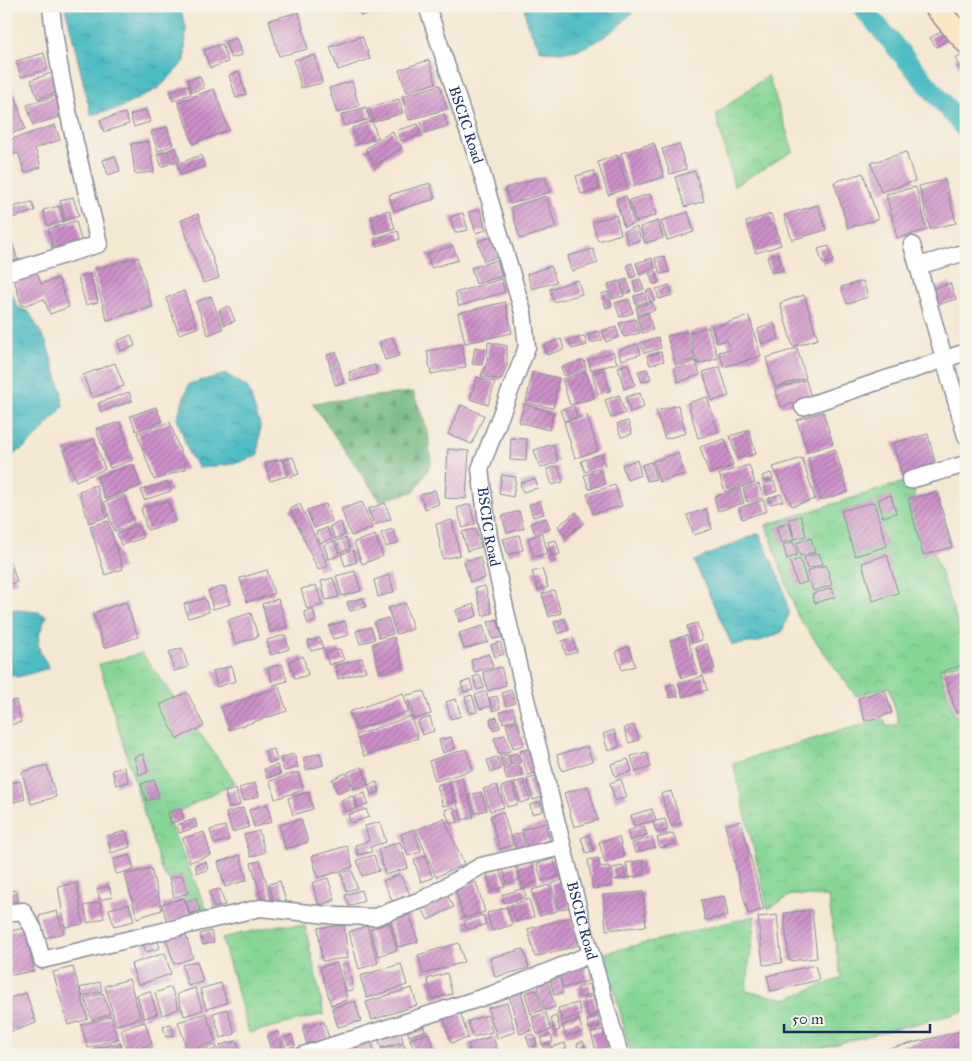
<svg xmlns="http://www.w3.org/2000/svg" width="972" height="1061" font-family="'IM FELL Great Primer',serif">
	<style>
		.forest { fill: url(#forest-firs); stroke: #44736e }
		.park { fill: url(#park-crowns); stroke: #50827a }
		.water { fill: url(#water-ripples); stroke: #347690 }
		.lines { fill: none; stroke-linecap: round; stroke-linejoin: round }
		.canal { stroke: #4dbcc3; stroke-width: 20 }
		.building { fill: url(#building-hatch) }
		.street-casing { stroke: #888c98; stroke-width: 19 }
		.secondary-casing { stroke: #888c98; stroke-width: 25 }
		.street { stroke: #fff; stroke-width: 16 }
		.secondary { stroke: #f9e7c3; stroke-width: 22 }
		.labels { text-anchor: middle; stroke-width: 5; stroke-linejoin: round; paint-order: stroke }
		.street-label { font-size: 15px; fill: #1b2f5e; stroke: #f7f3e8 }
	</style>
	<defs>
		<pattern id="forest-firs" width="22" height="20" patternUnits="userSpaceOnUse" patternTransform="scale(1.25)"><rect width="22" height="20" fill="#6cb77f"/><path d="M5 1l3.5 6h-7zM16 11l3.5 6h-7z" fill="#58956b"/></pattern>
		<pattern id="park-crowns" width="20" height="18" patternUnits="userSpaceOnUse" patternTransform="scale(1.25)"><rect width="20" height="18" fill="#86d696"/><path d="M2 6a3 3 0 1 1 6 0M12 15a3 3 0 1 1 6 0" fill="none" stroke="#73b884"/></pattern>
		<pattern id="water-ripples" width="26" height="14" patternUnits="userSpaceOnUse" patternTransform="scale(1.25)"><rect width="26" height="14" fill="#4dbcc3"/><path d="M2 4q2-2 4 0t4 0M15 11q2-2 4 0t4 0" fill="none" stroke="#3f99a2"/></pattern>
		<pattern id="building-hatch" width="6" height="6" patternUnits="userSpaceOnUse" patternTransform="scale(1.25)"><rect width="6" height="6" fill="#cd90c9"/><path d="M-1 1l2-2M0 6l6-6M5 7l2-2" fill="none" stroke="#a676a6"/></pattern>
	</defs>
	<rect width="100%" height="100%" fill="#f7f3e8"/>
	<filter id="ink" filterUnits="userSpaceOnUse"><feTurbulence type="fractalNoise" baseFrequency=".02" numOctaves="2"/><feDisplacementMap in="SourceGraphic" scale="10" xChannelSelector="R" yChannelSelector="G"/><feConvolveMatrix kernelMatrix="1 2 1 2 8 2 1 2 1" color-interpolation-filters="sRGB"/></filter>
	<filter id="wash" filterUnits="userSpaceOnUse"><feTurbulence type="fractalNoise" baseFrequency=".0096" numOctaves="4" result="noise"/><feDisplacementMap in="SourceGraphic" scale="20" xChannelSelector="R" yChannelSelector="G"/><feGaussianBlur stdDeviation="1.12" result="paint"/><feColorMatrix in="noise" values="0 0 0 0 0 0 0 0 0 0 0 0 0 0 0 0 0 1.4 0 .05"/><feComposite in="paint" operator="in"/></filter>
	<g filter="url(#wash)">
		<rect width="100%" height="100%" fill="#f4e8d2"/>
		<polygon class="forest" points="413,392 428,431 431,464 415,491 380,501 312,403"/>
		<g class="park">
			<polygon points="768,75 793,151 734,186 716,114"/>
			<polygon points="910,480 966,649 966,661 940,669 955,716 966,713 966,1011 793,1055 631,1055 605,953 755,916 746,991 786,999 841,978 828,897 791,895 768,909 733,763 883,718 887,727 899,724 889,687 856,696 798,617 766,525"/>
			<polygon points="142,653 235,782 167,818 208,912 197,913 162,872 99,664"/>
			<polygon points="280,925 305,926 324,1014 249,1033 222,938"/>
		</g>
		<g class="water">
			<polygon points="65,6 179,6 186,27 185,61 159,88 120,108 91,115"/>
			<path d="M524 6H637C622 27 591 50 565 52 557 52 549 51 541 51L527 24Z"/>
			<path d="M6 287 11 292 18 307 29 312 46 342 61 389 63 407C46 425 30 450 6 457Z"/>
			<polygon points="226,374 248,388 260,425 258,456 233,464 199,468 189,454 177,417 189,384"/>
			<polygon points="759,533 782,584 789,614 782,632 758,642 732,645 694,561"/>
			<path d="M6 609 38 612 47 616C41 628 35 640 41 654 44 659 47 662 49 668L18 677 6 674Z"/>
		</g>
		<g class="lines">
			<polyline class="canal" points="861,6 966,130"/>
		</g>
		<g id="blocks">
			<g class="building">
				<polygon points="358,6 389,6 389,7 361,16"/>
				<polygon points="299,12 308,49 279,56 269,20"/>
				<polygon points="946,28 952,37 936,47 930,38"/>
				<polygon points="362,36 370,59 338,70 330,47"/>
				<polygon points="236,38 242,55 231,58 225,42"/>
				<polygon points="222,44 228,62 210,68 204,50"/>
				<polygon points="44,53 48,69 21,77 16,61"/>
				<polygon points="966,53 966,76 955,59"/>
				<polygon points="315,55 322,83 301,88 294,60"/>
				<polygon points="429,60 436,83 407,92 399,70"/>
				<polygon points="55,72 61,91 38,99 31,80"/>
				<polygon points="239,72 246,94 236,98 229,75"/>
				<polygon points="200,76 204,88 192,92 188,80"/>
				<polygon points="352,81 359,106 337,113 329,88"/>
				<polygon points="188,85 191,94 173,101 170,92"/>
				<polygon points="440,85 447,109 409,120 402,96"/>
				<polygon points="13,88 25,129 6,135 6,90"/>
				<polygon points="214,89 229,130 193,144 178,102"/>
				<polygon points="55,96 62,116 33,125 27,105"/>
				<polygon points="399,99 403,113 374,122 369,107"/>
				<polygon points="366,107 370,119 344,126 341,115"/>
				<polygon points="146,110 150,122 134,127 130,115"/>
				<polygon points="125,113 129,124 104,132 100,120"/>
				<polygon points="444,114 448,126 424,133 421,122"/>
				<polygon points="372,121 378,138 358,144 352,128"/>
				<polygon points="418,124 422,135 401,141 398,130"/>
				<polygon points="55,125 60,140 35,148 41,167 25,173 18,153 6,157 6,141"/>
				<polygon points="167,127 173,145 158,151 151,132"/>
				<polygon points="392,131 402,148 376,165 365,149"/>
				<polygon points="149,141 154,172 135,174 131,144"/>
				<polygon points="654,143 664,177 631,187 621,153"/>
				<polygon points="679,144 686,169 670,174 662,149"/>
				<polygon points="176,147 180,161 173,163 168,150"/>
				<polygon points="167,151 171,163 162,167 157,154"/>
				<polygon points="906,152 915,181 881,192 871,163"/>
				<polygon points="201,155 205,166 181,175 177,164"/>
				<polygon points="617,155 628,188 608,195 598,162"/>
				<polygon points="115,156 120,171 108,175 103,160"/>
				<polygon points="594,171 600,189 581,194 576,176"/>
				<polygon points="695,171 704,201 685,207 675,177"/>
				<polygon points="863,173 878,219 848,228 834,182"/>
				<polygon points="545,176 550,192 510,204 505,188"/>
				<polygon points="945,180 956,223 930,229 919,186"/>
				<polygon points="430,183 435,199 394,211 389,195"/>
				<polygon points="916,187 927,230 897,238 886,194"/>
				<polygon points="650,194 656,215 636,222 629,200"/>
				<polygon points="546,196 556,228 520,239 511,207"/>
				<polygon points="626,196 634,223 624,227 616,200"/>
				<polygon points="73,197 79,216 65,220 60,201"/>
				<polygon points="32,202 35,211 12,218 9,208"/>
				<polygon points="818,205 826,230 792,240 784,215"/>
				<polygon points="59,206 64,221 48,226 43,210"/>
				<polygon points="480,209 486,230 476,233 469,212"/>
				<polygon points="389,210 395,228 376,234 371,216"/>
				<polygon points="688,212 694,232 667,240 661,221"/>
				<polygon points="463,213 468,230 455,233 450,217"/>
				<polygon points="198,214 219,278 203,283 181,220"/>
				<polygon points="771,214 781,245 756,253 746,222"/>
				<polygon points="616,215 621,234 598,241 592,222"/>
				<polygon points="6,221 19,265 6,269"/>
				<polygon points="76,221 82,244 54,252 48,229"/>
				<polygon points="658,221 663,238 645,243 640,227"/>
				<polygon points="637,227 641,240 628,244 624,231"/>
				<polygon points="398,231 400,239 377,246 375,238"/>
				<polygon points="492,237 498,257 484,261 478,241"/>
				<polygon points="453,246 458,260 431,268 427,254"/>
				<polygon points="829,246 833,261 823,264 818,249"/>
				<polygon points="593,249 598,263 572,271 568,256"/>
				<polygon points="778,253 783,270 772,273 767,257"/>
				<polygon points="664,256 669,272 660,274 655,258"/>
				<polygon points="138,257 152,307 107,320 93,270"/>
				<polygon points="652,258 655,268 640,275 636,263"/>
				<polygon points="497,260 502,276 476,284 471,268"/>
				<polygon points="632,263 636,276 631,278 627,265"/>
				<polygon points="551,266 556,282 532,289 527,274"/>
				<polygon points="36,269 41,284 58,278 69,307 50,314 44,299 22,306 13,276"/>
				<polygon points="656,271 659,282 653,284 649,273"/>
				<polygon points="90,274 98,302 86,305 78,277"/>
				<polygon points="501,279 505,292 459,306 455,293"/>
				<polygon points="627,279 631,292 624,294 621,281"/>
				<polygon points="640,279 644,289 636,292 633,281"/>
				<polygon points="578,280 582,294 554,302 550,289"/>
				<polygon points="619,281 624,296 612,299 608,284"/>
				<polygon points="863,281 868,297 847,304 841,287"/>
				<polygon points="950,283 956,299 937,305 932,289"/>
				<polygon points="669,285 672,295 659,299 656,289"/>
				<polygon points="651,289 655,300 650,302 646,291"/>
				<polygon points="184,291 197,328 179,334 166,298"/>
				<polygon points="608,292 612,306 606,308 601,294"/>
				<polygon points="644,293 647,302 636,305 634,296"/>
				<polygon points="804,295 818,339 793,347 780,303"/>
				<polygon points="211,296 223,329 208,335 196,302"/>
				<polygon points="629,299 633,313 620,317 615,303"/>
				<polygon points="505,302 512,333 465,343 458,313"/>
				<polygon points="652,302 655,310 638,315 636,307"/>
				<polygon points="229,306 235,321 224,325 219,310"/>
				<polygon points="648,313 653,330 642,333 637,317"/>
				<polygon points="749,316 761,356 724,367 719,352 730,349 727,340 717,343 712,327"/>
				<polygon points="635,319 640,333 624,337 619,323"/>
				<polygon points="774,323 779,339 762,344 758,329"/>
				<polygon points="616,327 619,337 606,342 602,331"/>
				<polygon points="708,327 718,358 698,364 689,333"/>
				<polygon points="599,331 602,340 591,343 588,334"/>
				<polygon points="686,331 695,359 676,365 667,336"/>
				<polygon points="131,335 135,346 121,351 117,341"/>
				<polygon points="584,336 587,345 572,349 569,341"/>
				<polygon points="393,337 399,356 385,360 379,342"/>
				<polygon points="658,337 661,348 644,353 640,343"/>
				<polygon points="561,339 564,349 547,355 544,345"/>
				<polygon points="488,342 507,346 507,365 501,380 481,376 487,362"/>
				<polygon points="462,344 466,367 431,374 427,351"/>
				<polygon points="638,344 641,354 621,360 618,350"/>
				<polygon points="475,347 485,349 482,365 472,364"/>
				<polygon points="797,348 806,378 775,387 766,358"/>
				<polygon points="336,352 344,383 335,385 327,355"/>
				<polygon points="613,352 617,363 591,371 588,360"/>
				<polygon points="661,352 664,361 650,365 647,356"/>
				<polygon points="584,360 586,370 564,376 561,367"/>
				<polygon points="696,361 700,375 678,382 674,368"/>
				<polygon points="115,363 124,386 92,398 83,375"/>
				<polygon points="628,364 635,385 624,389 618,367"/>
				<polygon points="375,365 377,374 351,381 349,372"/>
				<polygon points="720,367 729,396 712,401 703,372"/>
				<polygon points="647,369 651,379 642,382 638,371"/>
				<polygon points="604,370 610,391 598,394 592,373"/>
				<polygon points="532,372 559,378 553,408 526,403"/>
				<polygon points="586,372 594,398 570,405 562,379"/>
				<polygon points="477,377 495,382 488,405 470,399"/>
				<polygon points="966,378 966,419 954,381"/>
				<polygon points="806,380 811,398 781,407 775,389"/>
				<polygon points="129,392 132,401 101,412 98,403"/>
				<polygon points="640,393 644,407 630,412 626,397"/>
				<polygon points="619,395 625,413 611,418 605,400"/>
				<polygon points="707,397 718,432 698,438 688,403"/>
				<polygon points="524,404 554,413 549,430 519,422"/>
				<polygon points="461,405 484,415 472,444 448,434"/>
				<polygon points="678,405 686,433 665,439 656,411"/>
				<polygon points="574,406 577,417 564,421 560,410"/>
				<polygon points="156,407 162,422 136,431 130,416"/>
				<polygon points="823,412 833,444 807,452 797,420"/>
				<polygon points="587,415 598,451 575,458 564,422"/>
				<polygon points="628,421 632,434 621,437 617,424"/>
				<polygon points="120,422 133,460 110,468 96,429"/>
				<polygon points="170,422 186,469 154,480 137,433"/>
				<polygon points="749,430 756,454 737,459 730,436"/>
				<polygon points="928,434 937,471 903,480 893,443"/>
				<polygon points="511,438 527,439 526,461 510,460"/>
				<polygon points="94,439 105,469 76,481 64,450"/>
				<polygon points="725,439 733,466 709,474 700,447"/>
				<polygon points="553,444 558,462 540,468 534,450"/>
				<polygon points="448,449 469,451 466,499 445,498"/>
				<polygon points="835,449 848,492 821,500 808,458"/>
				<polygon points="678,453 684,474 659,482 653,461"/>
				<polygon points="602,454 605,466 585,472 581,461"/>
				<polygon points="293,457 299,474 290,477 284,460"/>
				<polygon points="802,458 815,499 792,506 773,467"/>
				<polygon points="282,459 287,476 270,481 265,463"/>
				<polygon points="637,460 641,475 627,480 622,465"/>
				<polygon points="651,462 656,479 647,481 642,465"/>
				<polygon points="133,464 141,486 105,499 97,477"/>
				<polygon points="749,465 755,483 725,492 719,474"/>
				<polygon points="558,466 563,482 552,485 547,469"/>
				<polygon points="601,470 605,484 589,489 584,475"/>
				<polygon points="771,473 773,479 764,482 762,476"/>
				<polygon points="502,475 516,477 513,497 499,494"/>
				<polygon points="535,479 538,488 523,492 520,483"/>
				<polygon points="774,481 777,491 767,495 764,484"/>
				<polygon points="168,482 171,491 144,500 141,490"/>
				<polygon points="759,484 763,498 747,502 743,489"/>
				<polygon points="96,485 107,517 89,523 79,491"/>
				<polygon points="615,485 622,506 593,514 587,494"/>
				<polygon points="740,489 744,503 718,511 714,497"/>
				<polygon points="435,490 439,504 425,509 420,495"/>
				<polygon points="937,492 952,547 923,555 908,499"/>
				<polygon points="781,494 783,501 771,504 769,498"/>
				<polygon points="124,495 134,524 114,531 104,502"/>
				<polygon points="891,495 896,513 883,517 878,499"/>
				<polygon points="763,500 767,511 742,519 739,508"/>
				<polygon points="168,501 175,522 147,530 141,508"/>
				<polygon points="540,501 544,514 533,517 529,505"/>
				<polygon points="362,502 372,528 351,536 341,509"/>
				<polygon points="874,502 887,546 855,556 841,511"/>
				<polygon points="385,503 391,519 374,525 368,509"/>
				<polygon points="300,504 328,566 318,570 290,509"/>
				<polygon points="326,504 332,521 314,528 307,510"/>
				<polygon points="470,504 475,524 463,528 457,508"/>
				<polygon points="706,509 712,529 694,535 687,515"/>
				<polygon points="519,511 524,528 507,533 502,516"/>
				<polygon points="576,512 584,523 566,537 558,526"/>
				<polygon points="801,516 806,536 795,539 789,519"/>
				<polygon points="546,518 550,529 535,533 531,523"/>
				<polygon points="452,520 460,555 443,559 436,524"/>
				<polygon points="108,521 123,569 105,575 90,526"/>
				<polygon points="341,522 345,535 335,539 330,526"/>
				<polygon points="789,523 794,540 781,543 776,527"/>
				<polygon points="138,525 143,538 121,545 117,533"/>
				<polygon points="327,528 332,539 320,543 316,532"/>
				<polygon points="393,529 398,543 386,547 381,533"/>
				<polygon points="475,529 481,547 467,551 462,532"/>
				<polygon points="542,533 548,553 534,557 528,538"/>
				<polygon points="375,535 383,556 362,564 354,542"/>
				<polygon points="519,535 523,550 508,555 503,539"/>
				<polygon points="346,538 350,549 340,552 336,541"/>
				<polygon points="811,538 815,552 800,556 796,543"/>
				<polygon points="556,540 560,554 552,556 548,542"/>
				<polygon points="334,541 339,555 329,559 324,545"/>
				<polygon points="793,542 797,555 787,559 783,545"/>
				<polygon points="353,550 357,562 345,566 341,554"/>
				<polygon points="819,553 823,564 807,569 804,557"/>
				<polygon points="887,555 898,593 873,601 862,563"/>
				<polygon points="480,557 485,578 470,582 464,561"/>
				<polygon points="800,559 807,582 797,585 790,562"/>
				<polygon points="11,563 17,582 6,585 6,564"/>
				<polygon points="826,565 832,585 813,591 807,571"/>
				<polygon points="542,569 548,587 538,590 532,572"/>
				<polygon points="267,570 274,594 247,602 240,578"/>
				<polygon points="355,571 361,591 342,596 336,576"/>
				<polygon points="389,575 394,592 378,597 374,580"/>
				<polygon points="333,578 339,597 326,600 321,581"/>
				<polygon points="316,585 322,605 307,609 301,589"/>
				<polygon points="225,586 230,604 213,609 208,591"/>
				<polygon points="485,586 492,613 483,616 475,588"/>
				<polygon points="832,588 835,597 815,603 812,594"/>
				<polygon points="554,590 561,613 549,617 542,594"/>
				<polygon points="205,598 209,612 188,618 184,604"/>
				<polygon points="363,598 366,607 350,611 347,602"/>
				<polygon points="278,599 287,627 270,632 262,604"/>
				<polygon points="126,602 138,637 104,648 93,613"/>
				<polygon points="405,603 413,629 396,634 388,608"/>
				<polygon points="474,604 477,616 459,622 456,610"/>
				<polygon points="313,609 316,621 308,624 304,612"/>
				<polygon points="251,613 258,637 235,644 228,620"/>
				<polygon points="388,618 393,634 379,638 374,622"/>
				<polygon points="565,618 569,630 558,634 554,622"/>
				<polygon points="497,619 502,637 493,639 488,622"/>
				<polygon points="345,621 349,635 333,639 329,626"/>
				<polygon points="697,623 702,640 692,643 687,626"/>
				<polygon points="483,626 488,642 464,649 459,633"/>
				<polygon points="371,627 375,639 360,644 356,631"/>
				<polygon points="285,635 289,649 271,655 267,640"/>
				<polygon points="687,635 698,673 682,678 670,641"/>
				<polygon points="394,637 403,666 380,673 372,644"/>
				<polygon points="320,638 323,648 311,651 308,641"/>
				<polygon points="573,638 577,652 566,655 562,641"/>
				<polygon points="500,642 504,654 495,657 491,645"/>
				<polygon points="707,644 715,669 703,672 696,647"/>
				<polygon points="629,647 635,666 622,670 616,651"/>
				<polygon points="182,648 188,667 174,671 169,652"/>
				<polygon points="340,649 344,660 329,665 325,653"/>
				<polygon points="489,654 493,667 474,672 471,660"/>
				<polygon points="303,656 308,675 295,679 289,661"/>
				<polygon points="362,658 366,671 338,679 335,666"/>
				<polygon points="282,664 287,681 273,685 268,668"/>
				<polygon points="966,664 966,710 956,713 943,671"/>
				<polygon points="232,666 236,681 217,687 213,671"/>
				<polygon points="501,667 506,685 488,691 483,672"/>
				<polygon points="480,675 484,688 477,690 473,677"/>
				<polygon points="703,676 707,690 683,697 679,684"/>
				<polygon points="470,680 473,690 464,692 461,683"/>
				<polygon points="674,684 678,696 670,698 667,686"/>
				<polygon points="279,687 287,711 229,730 221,707"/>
				<polygon points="511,690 515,703 506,706 502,693"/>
				<polygon points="885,690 892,713 865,721 858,698"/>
				<polygon points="424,691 431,714 414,719 407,695"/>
				<polygon points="486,691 491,706 480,709 475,695"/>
				<polygon points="187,692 204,726 177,739 160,705"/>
				<polygon points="403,693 409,711 356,730 349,712"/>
				<polygon points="472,695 477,712 470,713 465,697"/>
				<polygon points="497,696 500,708 493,711 489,698"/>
				<polygon points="456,699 461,716 451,719 446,702"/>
				<polygon points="16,700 21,722 6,726 6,703"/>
				<polygon points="513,708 516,719 503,723 500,712"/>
				<polygon points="411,716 418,738 364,756 356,735"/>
				<polygon points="430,717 434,731 422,735 418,721"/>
				<polygon points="497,717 500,728 493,730 490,719"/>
				<polygon points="517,721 524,745 513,748 506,724"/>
				<polygon points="634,725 639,740 629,743 624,728"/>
				<polygon points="614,730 620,747 608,751 603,734"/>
				<polygon points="505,735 510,751 499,754 494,738"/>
				<polygon points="451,737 455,749 443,753 439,740"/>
				<polygon points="587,746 592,761 562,771 557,755"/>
				<polygon points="274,749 277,761 269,763 265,751"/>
				<polygon points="466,749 473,770 435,781 429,761"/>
				<polygon points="529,749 536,773 528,775 520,751"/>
				<polygon points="647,752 651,767 636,772 631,756"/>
				<polygon points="320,753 323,765 306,770 303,758"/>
				<polygon points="518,753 521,762 512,765 509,755"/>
				<polygon points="143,754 148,772 139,775 134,757"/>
				<polygon points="294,754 298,767 284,771 280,758"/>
				<polygon points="507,754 511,765 503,768 500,756"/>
				<polygon points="497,757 501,769 491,772 487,760"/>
				<polygon points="628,759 632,771 615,776 611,764"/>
				<polygon points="47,765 56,797 31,804 22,772"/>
				<polygon points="277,765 280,774 267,778 264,769"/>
				<polygon points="519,765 523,776 507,780 504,770"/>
				<polygon points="124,767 129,782 116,785 112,770"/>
				<polygon points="362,767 368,784 354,789 348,772"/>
				<polygon points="298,772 303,790 275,799 270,781"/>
				<polygon points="346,773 352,787 338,793 332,779"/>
				<polygon points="536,777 542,797 533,800 527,779"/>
				<polygon points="462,778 474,817 462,820 450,782"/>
				<polygon points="621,779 627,797 615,801 610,783"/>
				<polygon points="154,780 159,797 147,801 141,784"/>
				<polygon points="524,780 530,800 520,803 514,783"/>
				<polygon points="20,781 25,799 6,804 6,784"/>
				<polygon points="377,782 380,792 371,795 368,785"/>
				<polygon points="448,782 454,802 443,806 437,785"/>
				<polygon points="255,783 259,796 243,801 239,788"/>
				<polygon points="512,783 518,804 507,807 501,787"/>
				<polygon points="497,785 504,807 490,811 483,789"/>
				<polygon points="588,786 598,820 574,827 564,793"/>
				<polygon points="236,789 240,805 229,808 225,792"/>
				<polygon points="671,791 681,823 671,826 661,794"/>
				<polygon points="308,792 313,809 293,815 288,798"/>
				<polygon points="481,792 487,810 475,813 469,795"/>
				<polygon points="365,793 368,804 358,807 355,796"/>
				<polygon points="353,796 357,808 345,812 341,800"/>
				<polygon points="540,802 543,811 532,814 530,805"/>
				<polygon points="267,804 272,822 254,827 249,810"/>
				<polygon points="454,807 458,822 450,824 445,810"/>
				<polygon points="243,808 249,827 232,832 226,813"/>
				<polygon points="180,809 184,819 171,823 168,812"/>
				<polygon points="366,809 369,817 351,823 348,815"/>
				<polygon points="652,809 656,820 634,826 631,815"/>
				<polygon points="503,812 513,845 500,849 490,816"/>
				<polygon points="444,818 464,864 436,877 416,830"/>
				<polygon points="195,819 197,827 179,833 177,825"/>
				<polygon points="301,819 308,842 286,849 279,825"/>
				<polygon points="665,819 668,830 657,833 653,822"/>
				<polygon points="741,821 764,909 748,914 725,825"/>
				<polygon points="380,822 386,842 370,847 372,852 358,855 355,845 369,841 365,826"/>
				<polygon points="545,823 550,840 527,847 522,830"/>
				<polygon points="225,826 229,840 214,844 210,830"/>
				<polygon points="644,826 647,835 630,841 627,831"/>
				<polygon points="414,829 421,852 408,856 401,834"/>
				<polygon points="126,831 130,847 111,853 107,836"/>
				<polygon points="259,831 265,852 251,857 244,835"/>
				<polygon points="204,832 211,855 190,862 183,838"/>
				<polygon points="521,833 525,847 516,849 512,835"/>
				<polygon points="673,833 677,843 660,848 657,838"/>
				<polygon points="589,835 594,851 586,853 581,838"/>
				<polygon points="619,837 624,857 605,863 599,842"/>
				<polygon points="652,837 655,847 635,853 632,843"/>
				<polygon points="400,842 408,868 385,875 378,849"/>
				<polygon points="347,846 353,867 318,878 312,856"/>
				<polygon points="130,855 134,870 116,874 113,860"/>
				<polygon points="240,855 247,880 225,887 218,862"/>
				<polygon points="374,855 379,871 362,876 357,860"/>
				<polygon points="425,856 433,878 421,882 414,860"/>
				<polygon points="598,858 600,867 609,866 612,886 593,889 588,860"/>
				<polygon points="553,859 559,876 542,881 537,864"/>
				<polygon points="643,860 645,875 629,878 626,863"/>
				<polygon points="260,861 272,901 263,903 251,863"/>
				<polygon points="206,862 208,870 197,873 195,865"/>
				<polygon points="532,862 538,882 523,886 517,866"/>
				<polygon points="515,866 519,880 507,883 503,869"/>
				<polygon points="623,866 626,878 614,880 612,868"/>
				<polygon points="151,868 162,910 137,918 125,875"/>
				<polygon points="352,870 357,888 346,891 341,873"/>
				<polygon points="500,870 505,887 492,890 487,874"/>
				<polygon points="400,874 410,895 393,902 383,881"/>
				<polygon points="182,875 188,893 174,897 169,878"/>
				<polygon points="328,878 335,900 319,905 312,883"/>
				<polygon points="562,880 570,907 559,910 551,884"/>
				<polygon points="280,881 286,901 275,904 269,884"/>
				<polygon points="476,882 485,912 464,918 455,889"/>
				<polygon points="77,883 83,924 65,927 58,886"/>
				<polygon points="549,885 557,911 540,916 532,890"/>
				<polygon points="109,886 112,897 100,900 97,889"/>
				<polygon points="524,888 526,897 505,903 502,895"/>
				<polygon points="220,889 225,905 214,908 209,892"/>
				<polygon points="17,890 18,901 6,901 6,891"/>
				<polygon points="361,890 364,901 349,906 345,895"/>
				<polygon points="643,892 646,926 606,930 603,895"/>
				<polygon points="446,893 454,907 428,920 421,906"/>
				<polygon points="724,896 728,916 705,920 701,900"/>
				<polygon points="184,898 190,917 167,923 162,904"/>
				<polygon points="196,898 200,911 190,914 186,901"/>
				<polygon points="529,899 534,917 516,922 511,905"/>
				<polygon points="100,902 104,918 88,923 84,906"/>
				<polygon points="129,904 134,921 114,926 109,909"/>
				<polygon points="507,907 512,925 492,931 487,913"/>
				<polygon points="812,910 817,958 789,961 784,913"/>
				<polygon points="57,911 64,933 45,938 39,916"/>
				<polygon points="410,915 418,942 398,947 390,920"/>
				<polygon points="483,915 486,924 467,930 464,921"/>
				<polygon points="777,915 782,963 763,965 758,917"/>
				<polygon points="571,917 579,945 535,957 528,929"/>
				<polygon points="389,923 397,950 378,956 370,929"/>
				<polygon points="344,925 348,958 322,961 318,928"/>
				<polygon points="367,926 378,963 359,969 349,932"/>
				<polygon points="25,928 34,971 6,976 6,932"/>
				<polygon points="184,929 193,958 174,964 165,935"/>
				<polygon points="211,931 214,942 203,945 200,934"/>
				<polygon points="156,936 160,948 146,952 142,941"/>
				<polygon points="459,943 464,962 423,974 418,955"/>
				<polygon points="523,949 529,968 495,977 490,958"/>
				<polygon points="165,953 171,974 138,985 131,964"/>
				<polygon points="197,961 203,982 188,986 182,965"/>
				<polygon points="337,963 347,1000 331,1005 320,967"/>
				<polygon points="348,963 353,990 346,991 341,965"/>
				<polygon points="401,964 407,985 367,998 360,976"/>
				<polygon points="815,965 819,980 771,991 767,976"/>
				<polygon points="73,967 88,1019 68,1025 53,972"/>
				<polygon points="585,967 588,981 563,988 560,974"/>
				<polygon points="447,973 452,994 433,999 427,979"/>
				<polygon points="559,978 563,993 554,995 550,980"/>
				<polygon points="129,979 141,1018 116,1025 105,986"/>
				<polygon points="547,979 555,1007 545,1010 537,981"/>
				<polygon points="100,982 102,991 83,997 80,988"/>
				<polygon points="221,983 227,1003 206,1009 200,989"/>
				<polygon points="589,984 592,994 580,998 577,988"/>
				<polygon points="171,987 179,1009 162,1015 155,993"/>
				<polygon points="195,988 203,1010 184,1016 177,994"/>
				<polygon points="412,988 417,1005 372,1020 366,1002"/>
				<polygon points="520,988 532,1030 520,1034 508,992"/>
				<polygon points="537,990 543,1010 531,1014 525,993"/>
				<polygon points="150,991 157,1014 144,1018 137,995"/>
				<polygon points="26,993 36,1023 7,1033 6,999"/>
				<polygon points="103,993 110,1014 92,1020 85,999"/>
				<polygon points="593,996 598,1014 588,1017 583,999"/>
				<polygon points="355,1001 361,1021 338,1027 332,1008"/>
				<polygon points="507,1003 515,1032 497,1038 488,1008"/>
				<polygon points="578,1003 581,1015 562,1021 558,1008"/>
				<polygon points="227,1009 235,1034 221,1038 213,1013"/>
				<polygon points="460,1011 468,1038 451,1043 443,1016"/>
				<polygon points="206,1013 216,1042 188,1051 178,1022"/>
				<polygon points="546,1013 551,1030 537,1034 532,1017"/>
				<polygon points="488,1015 492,1032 473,1037 468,1021"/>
				<polygon points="111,1016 118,1039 88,1048 81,1025"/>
				<polygon points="556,1016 560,1030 554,1032 551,1018"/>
				<polygon points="598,1017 600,1026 589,1029 587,1020"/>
				<polygon points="579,1020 583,1032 566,1036 562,1025"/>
				<polygon points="422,1021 425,1031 409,1036 406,1025"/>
				<polygon points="145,1022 152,1044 127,1051 121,1029"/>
				<polygon points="324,1022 329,1038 307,1044 302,1028"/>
				<polygon points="171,1024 174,1035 166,1037 163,1026"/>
				<polygon points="400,1030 403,1041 381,1048 378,1036"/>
				<polygon points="603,1030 608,1047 596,1050 591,1033"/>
				<polygon points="966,1030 966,1055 867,1055 867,1054"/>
				<polygon points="278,1032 284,1051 272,1054 267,1036"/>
				<polygon points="429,1033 435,1055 415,1055 410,1039"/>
				<polygon points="534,1034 537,1045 530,1047 526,1036"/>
				<polygon points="292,1035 295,1046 286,1049 282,1038"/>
				<polygon points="551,1035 553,1042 542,1045 541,1038"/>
				<polygon points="493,1036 498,1054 471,1055 468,1044"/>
				<polygon points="371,1039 375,1055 349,1055 346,1046"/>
				<polygon points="237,1041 242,1055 223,1055 220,1045"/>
				<polygon points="583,1041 586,1051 579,1053 577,1044"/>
				<polygon points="120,1042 124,1055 96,1055 95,1049"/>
				<polygon points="404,1043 407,1055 383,1055 381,1049"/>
				<polygon points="565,1043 568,1055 552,1055 550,1048"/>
				<polygon points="216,1045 219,1055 189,1055 188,1054"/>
			</g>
		</g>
	</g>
	<g filter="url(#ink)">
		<use href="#blocks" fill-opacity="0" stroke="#888c98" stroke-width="1"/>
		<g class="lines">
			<g class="street-casing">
				<g id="street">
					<path id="s1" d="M427 6 479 164 523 312 527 347 480 469 489 537 524 691 581 919 620 1055"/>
					<polyline points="912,245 966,436"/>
					<polyline points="918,266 966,252"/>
					<path d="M6 273 99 244C81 166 59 86 51 6"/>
					<polyline points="803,407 966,352"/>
					<polyline points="910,480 966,464"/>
					<polyline points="6,913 23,911 34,930 42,960 260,908 338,916 375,917 424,899 481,866 562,847"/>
					<polyline points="303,1055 493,994 591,954"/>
				</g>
			</g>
			<g class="secondary-casing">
				<polyline id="secondary" points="935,6 966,42"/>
			</g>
			<use href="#street" class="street"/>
			<use href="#secondary" class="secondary"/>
		</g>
	</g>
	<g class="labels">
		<g class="street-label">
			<text dy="5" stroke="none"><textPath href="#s1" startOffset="125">BSCIC Road</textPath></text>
			<text dy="5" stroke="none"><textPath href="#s1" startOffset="545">BSCIC Road</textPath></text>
			<text dy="5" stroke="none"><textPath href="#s1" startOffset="950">BSCIC Road</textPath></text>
		</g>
	</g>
	<rect width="972" height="1061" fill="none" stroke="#f7f3e8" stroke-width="25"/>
	<path d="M784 1024v8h146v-8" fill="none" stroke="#1b2f5e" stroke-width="2.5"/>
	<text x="792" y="1024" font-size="15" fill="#1b2f5e" stroke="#f7f3e8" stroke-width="4" paint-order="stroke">50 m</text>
</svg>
